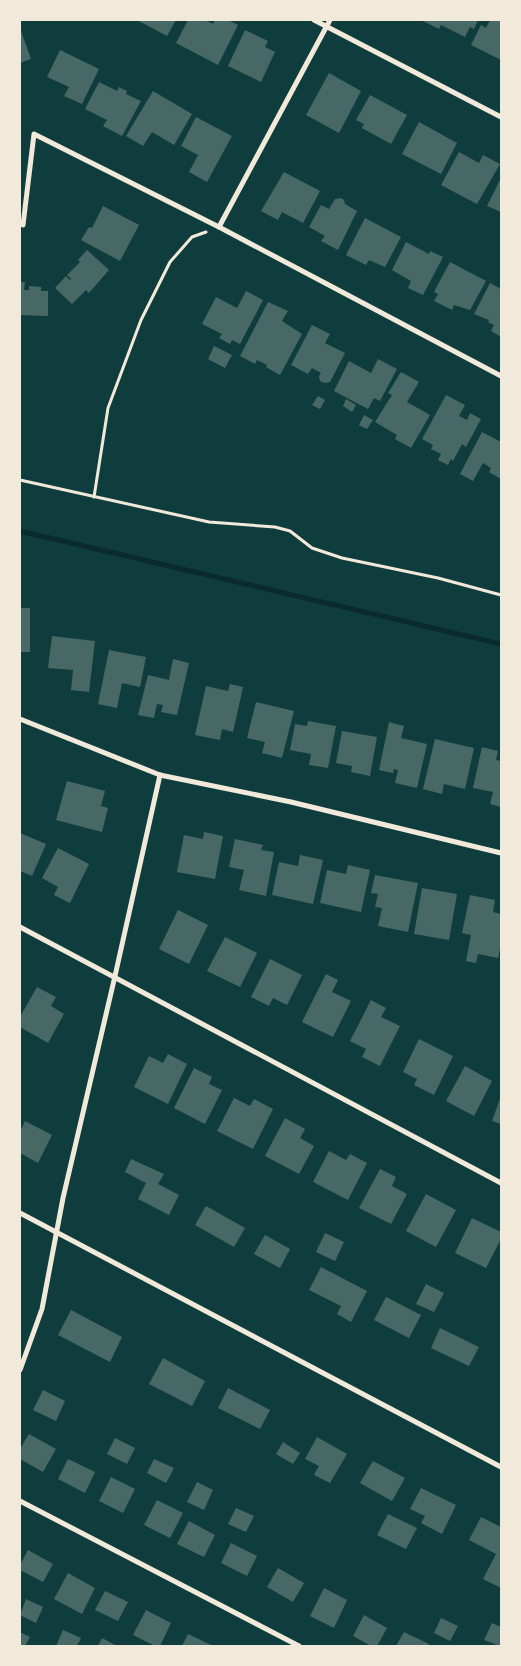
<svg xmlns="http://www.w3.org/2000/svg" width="521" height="1666" font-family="Roboto,sans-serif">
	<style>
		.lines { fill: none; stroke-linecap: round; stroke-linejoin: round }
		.stream { stroke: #0a2a2b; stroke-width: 5 }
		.building { fill: #486865 }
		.path { stroke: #f1e9da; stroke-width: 3 }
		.minor { stroke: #f1e9da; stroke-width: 5 }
	</style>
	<rect width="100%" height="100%" fill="#0f3d3e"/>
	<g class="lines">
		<polyline class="stream" points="20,531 501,644"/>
	</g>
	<g class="building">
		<polygon points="137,20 176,20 167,36"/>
		<polygon points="188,20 205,20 213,24 215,20 228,20 238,25 218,65 176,43"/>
		<polygon points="421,20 478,20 474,29 470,27 465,37 441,25 439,29"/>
		<polygon points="490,20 501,20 501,60 471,45 481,25 486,28"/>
		<polygon points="20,28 31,59 20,63"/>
		<polygon points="245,30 268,41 265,47 275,52 261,82 228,66"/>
		<polygon points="60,50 99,69 82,104 64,96 69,87 47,77"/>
		<polygon points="329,73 361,91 339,133 306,115"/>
		<polygon points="99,82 117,91 119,87 127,91 126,94 141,101 122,136 103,126 107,120 85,109"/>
		<polygon points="153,91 192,114 174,145 152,132 143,146 126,136"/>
		<polygon points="370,95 407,115 391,144 362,128 364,124 356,120"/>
		<polygon points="196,117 232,136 207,182 189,172 198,155 181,146"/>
		<polygon points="419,122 457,143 441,174 402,154"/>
		<polygon points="459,152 479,163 483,155 500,164 477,204 441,185"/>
		<polygon points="284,172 320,191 303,223 282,212 278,220 261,211"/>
		<polygon points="501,178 501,212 487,206"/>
		<polygon points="341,198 344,200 345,204 357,211 338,250 321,241 325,236 309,227 321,205 329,209 335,199"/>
		<polygon points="103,206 139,225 120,261 81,240 89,227 92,228"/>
		<polygon points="365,218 401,237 385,267 369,260 366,265 346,255"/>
		<polygon points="406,242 429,254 430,251 443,257 423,295 408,288 411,281 392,270"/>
		<polygon points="87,250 109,270 89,293 86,290 72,304 55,288 66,276 70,280 71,279 67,275 80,262 78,260"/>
		<polygon points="450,262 486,281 470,310 454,305 452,310 434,301 438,294 434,292"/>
		<polygon points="20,282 25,282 24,290 29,290 29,286 41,287 41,291 48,291 48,316 20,315"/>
		<polygon points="490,283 501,289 501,337 491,331 494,325 488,322 489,320 474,314"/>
		<polygon points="246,291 263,300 240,344 232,340 230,344 219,338 222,334 202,324 216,297 237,308"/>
		<polygon points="268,302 288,311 282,321 302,334 280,375 266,367 267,365 257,360 255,364 240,356"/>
		<polygon points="312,325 330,334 325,343 345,353 330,382 325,383 320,381 319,376 321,373 312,368 308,374 291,365"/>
		<polygon points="214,346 232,355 225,368 208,359"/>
		<polygon points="378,359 397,369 380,401 374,398 368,409 334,391 349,361 371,373"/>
		<polygon points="401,372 419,382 407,402 430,415 411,448 395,439 397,435 375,422 392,395 388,393"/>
		<polygon points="446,395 465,405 459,416 467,420 470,413 481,419 466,447 462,444 453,461 451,459 448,465 438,460 441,454 431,449 433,445 422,439"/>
		<polygon points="318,396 325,400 320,409 312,405"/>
		<polygon points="346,399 356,405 352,412 343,406"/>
		<polygon points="364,415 373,420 367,429 359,425"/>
		<polygon points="482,432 501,442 501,479 489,472 491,468 483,463 473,481 460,474"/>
		<rect x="20" y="608" width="10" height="44"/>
		<polygon points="52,636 95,641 89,692 71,690 73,670 48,668"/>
		<polygon points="109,650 146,657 140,687 122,683 117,708 98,704"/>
		<polygon points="173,659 189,663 177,715 161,712 163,705 157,704 154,718 138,715 148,675 169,680"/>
		<polygon points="230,684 243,687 233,732 222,729 220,740 195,735 206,686 228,691"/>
		<polygon points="256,702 294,711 282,758 262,753 265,742 247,738"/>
		<polygon points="308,721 336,726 328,768 309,765 311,754 290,750 295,724 307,726"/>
		<polygon points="389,722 404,726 401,738 427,744 417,788 395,783 398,770 394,769 393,773 379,770"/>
		<polygon points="342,731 377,737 370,776 351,772 352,766 336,763"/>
		<polygon points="435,739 474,748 465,789 444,784 442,794 423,789"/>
		<polygon points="482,747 498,751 496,760 501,761 501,807 490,804 493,792 473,788"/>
		<polygon points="67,781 105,791 101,806 108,808 102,832 56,820"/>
		<polygon points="204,832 223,836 215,879 177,872 184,835 203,839"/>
		<polygon points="20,833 46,844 32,876 20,871"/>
		<polygon points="235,839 263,845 261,850 274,852 266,896 239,890 244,870 229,867"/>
		<polygon points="58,848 89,864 70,903 54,895 58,887 42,878"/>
		<polygon points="300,855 323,860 313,904 272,895 279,862 298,866"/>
		<polygon points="348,865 370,870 361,912 320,903 327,870 346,874"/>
		<polygon points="375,875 418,883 408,932 378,926 382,908 375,907 378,894 371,893"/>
		<polygon points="422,888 457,894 449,940 414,934"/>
		<polygon points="470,895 495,900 493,912 501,914 501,944 498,958 478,954 476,963 466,961 471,935 462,933"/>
		<polygon points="178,910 208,925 189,964 159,949"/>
		<polygon points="225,937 257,953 240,987 207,971"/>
		<polygon points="270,959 302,975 287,1005 273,998 269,1006 251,997"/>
		<polygon points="326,974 338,980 332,992 351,1001 333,1037 302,1022"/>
		<polygon points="37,987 56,997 51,1006 64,1014 48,1043 20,1027 20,1017"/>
		<polygon points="371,1000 386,1008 381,1017 400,1026 380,1066 362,1057 366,1049 350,1041"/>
		<polygon points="419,1039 453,1056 434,1095 414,1085 417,1079 403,1072"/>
		<polygon points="168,1054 187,1064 168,1104 134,1087 149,1056 163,1063"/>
		<polygon points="465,1066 492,1081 474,1116 446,1101"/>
		<polygon points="194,1068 212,1077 209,1084 222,1090 205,1124 174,1108"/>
		<polygon points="501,1096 501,1124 492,1121"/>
		<polygon points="234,1098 250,1106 254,1099 273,1109 253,1149 217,1131"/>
		<polygon points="285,1118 305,1129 300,1138 314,1146 299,1174 265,1156"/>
		<polygon points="25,1121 52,1135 38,1163 20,1153 20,1127 22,1128"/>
		<polygon points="329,1151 346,1160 350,1154 367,1163 348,1200 313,1182"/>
		<polygon points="131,1159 164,1174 158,1184 179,1195 169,1215 138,1199 146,1183 125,1172"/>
		<polygon points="380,1169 396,1177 392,1186 407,1194 391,1224 359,1208"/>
		<polygon points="426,1194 456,1210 436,1247 406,1231"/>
		<polygon points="206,1206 245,1228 234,1247 195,1225"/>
		<polygon points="472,1218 501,1232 501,1239 486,1268 455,1253"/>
		<polygon points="325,1233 344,1242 335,1261 316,1252"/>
		<polygon points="265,1235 290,1249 280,1268 254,1254"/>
		<polygon points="321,1267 367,1291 351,1322 337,1314 341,1306 309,1290"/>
		<polygon points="426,1284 444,1293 434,1312 416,1304"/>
		<polygon points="386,1297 421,1315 409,1338 374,1320"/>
		<polygon points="71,1310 122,1337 110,1362 58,1335"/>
		<polygon points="440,1328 479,1347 469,1366 431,1348"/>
		<polygon points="163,1358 205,1381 192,1406 149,1384"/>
		<polygon points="228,1388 270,1410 260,1429 218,1408"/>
		<polygon points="43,1390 65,1401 56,1421 33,1410"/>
		<polygon points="29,1434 56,1449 43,1472 20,1459 20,1449"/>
		<polygon points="317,1437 347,1454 330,1483 314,1475 319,1466 305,1459"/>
		<polygon points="115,1438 135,1448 127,1464 107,1454"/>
		<polygon points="283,1442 300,1453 293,1464 276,1454"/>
		<polygon points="68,1459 95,1472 85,1493 58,1479"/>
		<polygon points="154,1459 174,1468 166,1483 147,1473"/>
		<polygon points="373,1461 405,1478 392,1501 360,1483"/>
		<polygon points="111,1477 135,1489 123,1513 99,1501"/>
		<polygon points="197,1482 213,1490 204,1510 187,1502"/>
		<polygon points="421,1488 456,1505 442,1534 421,1523 425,1516 410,1509"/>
		<polygon points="157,1500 183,1513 170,1538 144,1525"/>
		<polygon points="236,1508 254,1516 246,1532 228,1524"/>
		<polygon points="388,1514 417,1528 406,1549 377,1535"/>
		<polygon points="481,1517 501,1527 501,1588 483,1579 496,1554 469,1540"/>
		<polygon points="189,1521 215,1535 204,1557 177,1544"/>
		<polygon points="231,1543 257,1556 247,1576 221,1563"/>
		<polygon points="28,1550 53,1564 43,1582 20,1570 20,1565"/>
		<polygon points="278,1568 304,1583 293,1602 267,1587"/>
		<polygon points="68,1573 95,1588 82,1614 54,1599"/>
		<polygon points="324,1588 347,1600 334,1628 310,1616"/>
		<polygon points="105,1591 128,1602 118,1621 95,1610"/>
		<polygon points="26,1599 43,1607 36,1623 20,1615"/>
		<polygon points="146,1610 171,1623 160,1646 155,1646 133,1635"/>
		<polygon points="364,1615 387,1628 377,1646 371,1646 353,1636"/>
		<polygon points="441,1618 458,1626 450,1641 434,1633"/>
		<polygon points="492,1623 501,1627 501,1643 500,1646 484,1640"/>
		<polygon points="63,1630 81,1638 77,1646 56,1646"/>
		<polygon points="20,1632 30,1637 25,1646 20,1646"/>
		<polygon points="404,1632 429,1644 428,1646 396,1646"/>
		<polygon points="188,1634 213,1646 182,1646"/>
		<polygon points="102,1638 117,1646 98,1646"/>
	</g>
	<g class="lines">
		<g class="path">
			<polyline points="20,480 209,522 275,527 290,531 312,548 342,558 438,578 501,595"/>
			<polyline points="94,497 108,408 141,320 170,262 192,237 206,232"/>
		</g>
		<g class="minor">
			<polyline points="314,20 501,117"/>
			<polyline points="23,225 34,134 219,227 501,376"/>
			<polyline points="219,227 330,20"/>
			<polyline points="20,719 160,775 291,802 501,853"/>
			<polyline points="20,927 501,1183"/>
			<polyline points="20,1213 501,1467"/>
			<polyline points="20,1370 42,1309 63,1198 115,976 160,775"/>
			<polyline points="20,1501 299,1646"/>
		</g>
	</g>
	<rect width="521" height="1666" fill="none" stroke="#f1e9da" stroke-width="42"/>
</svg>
